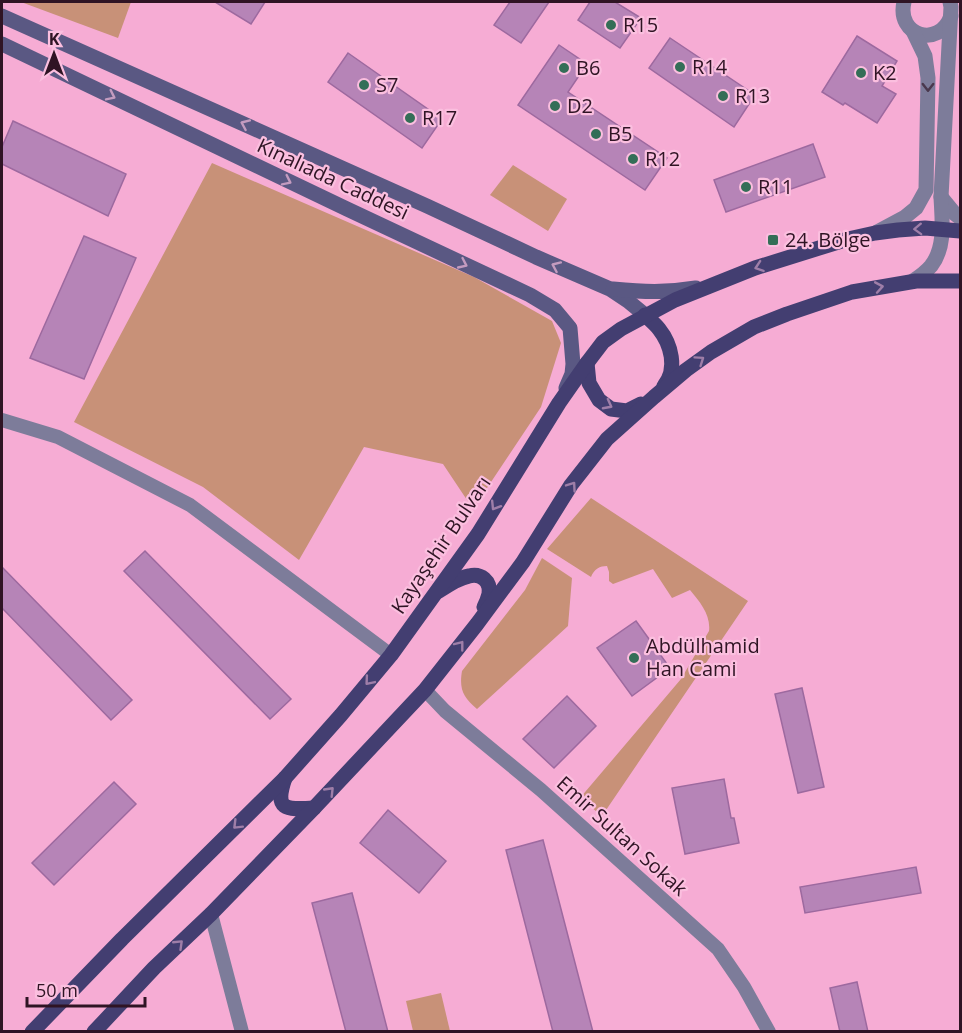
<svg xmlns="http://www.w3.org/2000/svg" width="962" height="1033" font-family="'Open Sans',sans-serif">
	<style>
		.green { fill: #c89178 }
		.building { fill: #b684b7; stroke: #9d699f; stroke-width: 1.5 }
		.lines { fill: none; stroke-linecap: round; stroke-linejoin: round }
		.minor { stroke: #7d7c9a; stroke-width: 14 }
		.tertiary { stroke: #7d7c9a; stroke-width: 15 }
		.secondary { stroke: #5a5883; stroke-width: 15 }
		.primary { stroke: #433e71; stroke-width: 15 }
		.oneway { stroke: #4a384d }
		.oneway2 { stroke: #c39bbf }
		.oneway3 { stroke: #9f7ea8 }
		.poi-dot { fill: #346e57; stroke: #fbbfdf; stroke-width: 2 }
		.labels { text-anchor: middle; stroke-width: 4.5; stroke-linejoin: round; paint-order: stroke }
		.poi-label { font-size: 20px; fill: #2f1424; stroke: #fbbfdf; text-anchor: start }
		.street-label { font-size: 20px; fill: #2f1424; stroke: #fbbfdf }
	</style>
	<rect width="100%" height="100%" fill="#f6acd4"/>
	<g class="green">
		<polygon points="21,2 131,2 118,38"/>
		<polygon points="212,163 474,277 552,321 561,343 541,407 473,509 443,464 364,447 299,560 203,487 74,422"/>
		<polygon points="513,165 567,199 548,231 490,195"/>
		<path d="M591 498 748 601 602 816 580 798 681 679 709 631C711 615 700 602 690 590L672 598 653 569 613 584 609 581V572L607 566C600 566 594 569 591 577L547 549Z"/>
		<path d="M542 558 572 578 568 626 477 709C463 697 459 689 462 671L525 590Z"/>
		<polygon points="441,993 450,1031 413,1031 406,1001"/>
	</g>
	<g class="building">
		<polygon points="215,2 265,2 251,24"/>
		<polygon points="510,2 549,2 521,43 494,25"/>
		<polygon points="590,2 615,2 641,18 620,48 578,20"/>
		<polygon points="857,36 897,61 882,86 896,94 877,123 845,103 843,105 822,92"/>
		<polygon points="670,38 755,95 734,127 649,68"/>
		<polygon points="559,45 587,64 568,92 667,158 645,190 518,105"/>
		<polygon points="348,53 442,119 422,148 328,82"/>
		<polygon points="13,121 126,174 108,216 2,164 2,147"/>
		<polygon points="813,144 825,177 726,212 714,180"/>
		<polygon points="84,236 136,258 84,379 30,358"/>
		<polygon points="145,551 291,699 270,719 124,571"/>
		<polygon points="2,567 132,700 111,720 2,608"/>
		<polygon points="636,621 670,668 632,696 597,648"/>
		<polygon points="802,688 824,787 798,793 775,694"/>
		<polygon points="567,696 596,726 554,768 523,739"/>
		<polygon points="724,779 731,818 734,818 739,843 685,854 672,788"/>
		<polygon points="114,782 136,804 54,885 32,863"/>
		<polygon points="388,810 446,861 419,893 360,843"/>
		<polygon points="543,840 593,1032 553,1032 506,850"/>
		<polygon points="916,867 921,893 805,913 800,887"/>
		<polygon points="352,893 388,1032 346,1032 312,903"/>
		<polygon points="857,982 868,1032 840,1032 830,988"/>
	</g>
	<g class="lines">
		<g class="minor">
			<polyline points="2,420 58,437 190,505 391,655"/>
			<polyline points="425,690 445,711 541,790 718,949 744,987 769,1032"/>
			<polyline points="211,914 242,1032"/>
		</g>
		<g class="tertiary">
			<path d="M904 2C896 36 939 49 951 16"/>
			<polyline points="941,197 955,214 960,218"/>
			<polyline points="877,232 905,217 916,208 926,190 928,78 925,56 913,31"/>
			<path d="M913 281C919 277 926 272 931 266 946 247 942 220 941 197L951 7 950 2"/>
		</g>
		<g class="secondary">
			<polyline points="2,16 427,206 536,257 610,289 628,301 645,315"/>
			<polyline points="2,44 347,209 530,295 555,310 570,328 573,364 572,374 566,388"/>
			<path d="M613 289C643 292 666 293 696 288"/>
		</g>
		<g class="primary">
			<path d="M645 315C650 320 655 324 659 329 671 344 678 369 664 386"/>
			<polyline points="587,363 589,383 599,400 611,409 627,411 641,404"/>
			<path d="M439 591C448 585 458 578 469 576 481 573 491 581 489 594 488 598 486 603 484 607"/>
			<path d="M285 778C274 810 285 810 314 808"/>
			<polyline points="32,1032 122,939 285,778 341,715 391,655 478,534 559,403 587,363 603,342 621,329 675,300 755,268 848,239 875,233 898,230 925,228 960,231"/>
			<polyline points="94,1032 154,968 211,914 314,808 425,690 477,624 523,562 571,485 607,439 654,397 686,370 711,352 754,327 787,314 852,292 916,281 960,281"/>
		</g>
	</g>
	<defs><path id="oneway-chevron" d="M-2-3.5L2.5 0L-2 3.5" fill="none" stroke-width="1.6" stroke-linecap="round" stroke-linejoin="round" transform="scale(1.5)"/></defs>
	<use class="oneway" href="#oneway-chevron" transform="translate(928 87) rotate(90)"/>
	<g class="oneway2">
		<use href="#oneway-chevron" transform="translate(111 96) rotate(26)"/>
		<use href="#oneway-chevron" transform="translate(245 124) rotate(-156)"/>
		<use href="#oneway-chevron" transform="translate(287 181) rotate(26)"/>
		<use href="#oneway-chevron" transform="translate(463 264) rotate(25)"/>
		<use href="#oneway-chevron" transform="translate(556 266) rotate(-156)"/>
	</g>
	<g class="oneway3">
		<use href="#oneway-chevron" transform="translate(918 229) rotate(178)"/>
		<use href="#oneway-chevron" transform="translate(759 267) rotate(161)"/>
		<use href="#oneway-chevron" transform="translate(879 287) rotate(-10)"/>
		<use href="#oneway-chevron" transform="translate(700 360) rotate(-35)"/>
		<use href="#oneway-chevron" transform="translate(608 405) rotate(28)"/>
		<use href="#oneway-chevron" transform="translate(572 486) rotate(-55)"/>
		<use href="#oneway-chevron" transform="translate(495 506) rotate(122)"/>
		<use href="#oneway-chevron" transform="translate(460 645) rotate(-52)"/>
		<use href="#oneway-chevron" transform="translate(369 681) rotate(130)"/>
		<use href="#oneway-chevron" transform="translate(330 791) rotate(-46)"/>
		<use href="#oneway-chevron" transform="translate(237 825) rotate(135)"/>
		<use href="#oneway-chevron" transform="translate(179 944) rotate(-44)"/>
	</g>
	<g class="poi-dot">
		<circle cx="611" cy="25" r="6"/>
		<circle cx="680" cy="67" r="6"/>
		<circle cx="564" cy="68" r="6"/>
		<circle cx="861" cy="73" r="6"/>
		<circle cx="364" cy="85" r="6"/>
		<circle cx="723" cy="96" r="6"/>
		<circle cx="555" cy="106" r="6"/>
		<circle cx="410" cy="118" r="6"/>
		<circle cx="596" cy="134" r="6"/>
		<circle cx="633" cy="159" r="6"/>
		<circle cx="746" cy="187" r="6"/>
		<rect x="767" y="234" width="12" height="12" rx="3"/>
		<circle cx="634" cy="658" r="6"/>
	</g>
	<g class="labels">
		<g class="poi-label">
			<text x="623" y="32">R15</text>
			<text x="692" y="74">R14</text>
			<text x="576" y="75">B6</text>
			<text x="873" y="80">K2</text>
			<text x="376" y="92">S7</text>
			<text x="735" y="103">R13</text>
			<text x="567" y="113">D2</text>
			<text x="422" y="125">R17</text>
			<text x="608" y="141">B5</text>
			<text x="645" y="166">R12</text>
			<text x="758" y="194">R11</text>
			<text x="785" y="247">24. Bölge</text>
			<text x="646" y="653">Abdülhamid<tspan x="646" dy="23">Han Cami</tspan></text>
		</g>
		<g class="street-label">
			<text transform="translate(333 179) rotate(25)" y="7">Kınalıada Caddesi</text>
			<text transform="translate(441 545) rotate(-56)" y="7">Kayaşehir Bulvarı</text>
			<text transform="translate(622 836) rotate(42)" y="7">Emir Sultan Sokak</text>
		</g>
	</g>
	<rect width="962" height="1033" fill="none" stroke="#2f1424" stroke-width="6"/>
	<g transform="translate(54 54)" stroke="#fbbfdf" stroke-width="4.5" paint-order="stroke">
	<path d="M0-4.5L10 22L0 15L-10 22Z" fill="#2f1424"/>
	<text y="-9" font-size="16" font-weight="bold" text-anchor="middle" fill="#2f1424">K</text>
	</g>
	<path d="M27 997v9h118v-9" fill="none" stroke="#2f1424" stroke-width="3"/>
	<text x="36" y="997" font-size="18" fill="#2f1424" stroke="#fbbfdf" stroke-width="4.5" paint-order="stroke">50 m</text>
</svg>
